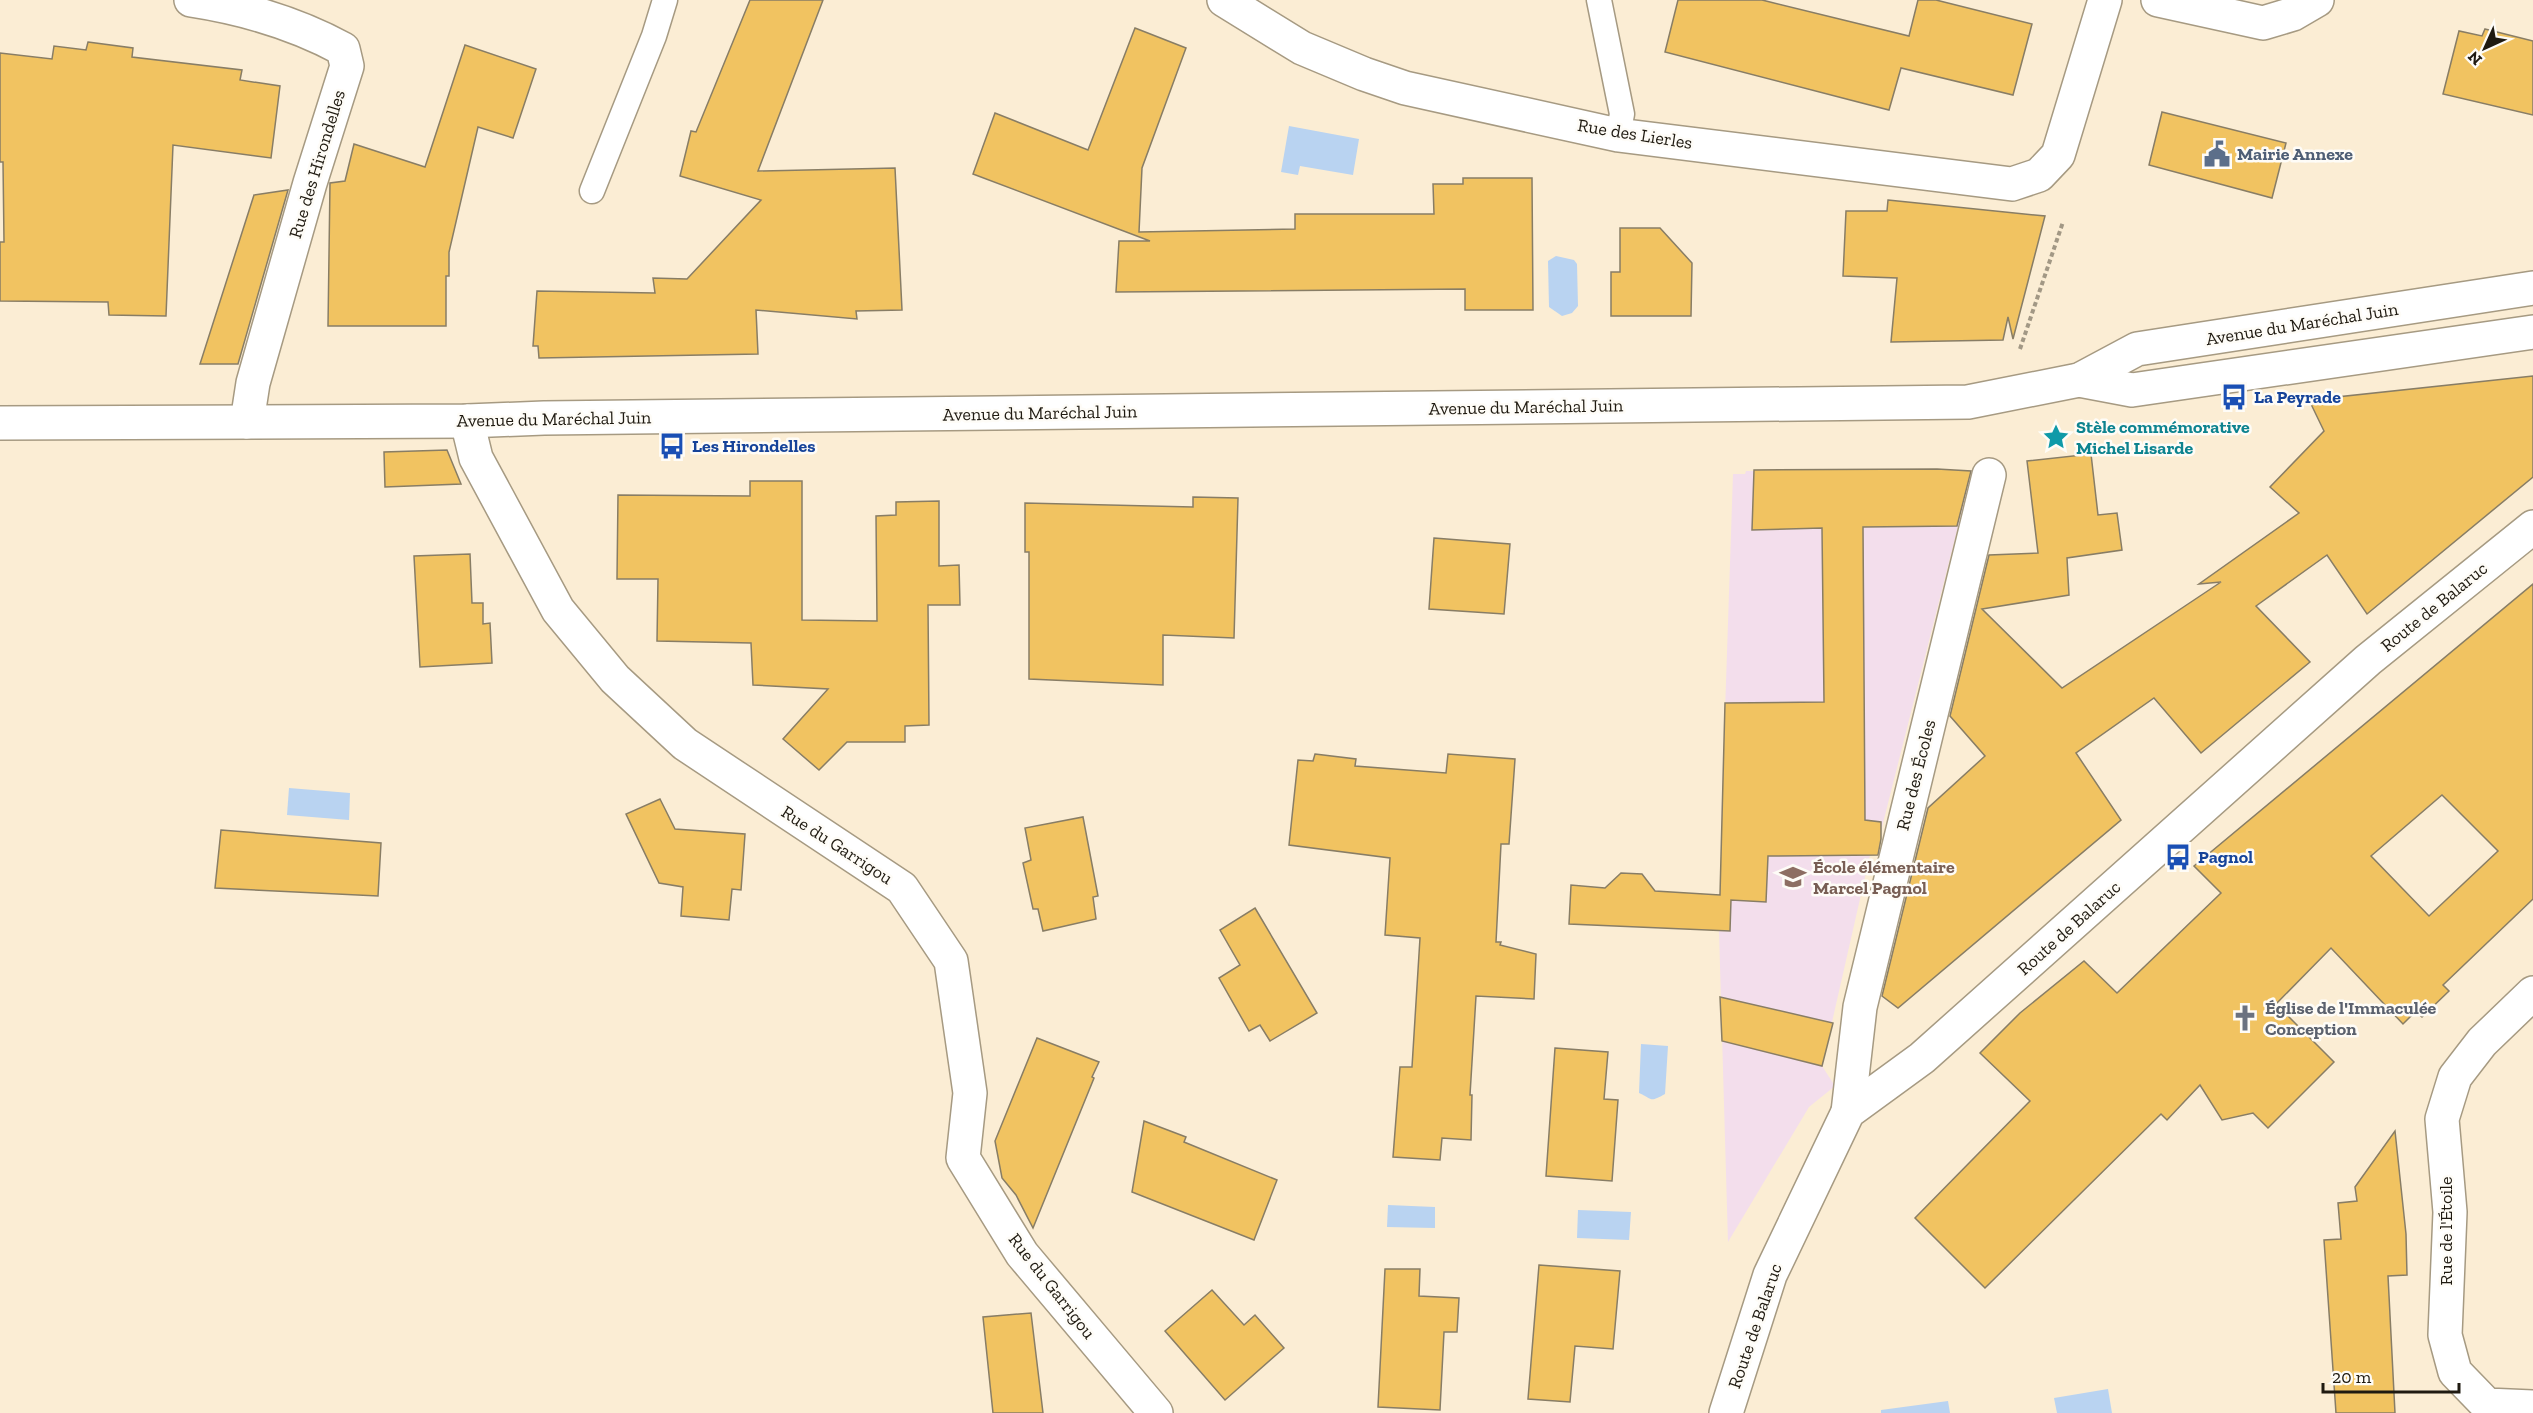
<svg xmlns="http://www.w3.org/2000/svg" width="2533" height="1413" font-family="'Zilla Slab',serif">
	<style>
		.education { fill: #f3deec }
		.water { fill: #b9d3f1 }
		.building { fill: #f1c361; stroke: #887d65; stroke-width: 1.5; fill-rule: evenodd }
		.lines { fill: none; stroke-linecap: round; stroke-linejoin: round }
		.lane-casing { stroke: #a69a82; stroke-width: 27 }
		.street-casing { stroke: #a69a82; stroke-width: 36 }
		.secondary-casing { stroke: #a69a82; stroke-width: 36 }
		.path { stroke: #a29885; stroke-width: 4; stroke-dasharray: 4.5 3; stroke-linecap: butt }
		.lane { stroke: #fff; stroke-width: 24 }
		.street { stroke: #fff; stroke-width: 33 }
		.secondary { stroke: #fff; stroke-width: 33 }
		.labels { text-anchor: middle; stroke-width: 5; stroke-linejoin: round; paint-order: stroke }
		.street-label { font-size: 18px; fill: #1f1a11; stroke: #fefcf7 }
		.service-label { font-size: 18px; font-weight: bold; fill: #4e5e75; stroke: #fefcf7; text-anchor: start }
		.transit-label { font-size: 18px; font-weight: bold; fill: #164399; stroke: #fefcf7; text-anchor: start }
		.culture-label { font-size: 18px; font-weight: bold; fill: #0d838f; stroke: #fefcf7; text-anchor: start }
		.education-label { font-size: 18px; font-weight: bold; fill: #785e54; stroke: #fefcf7; text-anchor: start }
		.worship-label { font-size: 18px; font-weight: bold; fill: #5b616d; stroke: #fefcf7; text-anchor: start }
	</style>
	<rect width="100%" height="100%" fill="#fbedd4"/>
	<polygon class="education" points="1746,471 1972,471 1881,831 1870,855 1822,1066 1835,1086 1809,1107 1728,1242 1719,931 1723,832 1721,831 1733,474 1745,474"/>
	<g class="water">
		<polygon points="1289,126 1359,139 1353,175 1300,166 1298,175 1281,172"/>
		<polygon points="1556,256 1574,260 1577,264 1578,306 1572,313 1562,316 1549,307 1548,261"/>
		<polygon points="289,788 350,793 349,820 287,815"/>
		<path d="M1641 1044 1668 1046 1665 1094C1649 1103 1653 1099 1639 1093Z"/>
		<polygon points="1388,1205 1435,1207 1435,1228 1387,1227"/>
		<polygon points="1578,1210 1631,1212 1629,1240 1577,1238"/>
		<polygon points="2108,1389 2112,1413 2057,1413 2054,1398"/>
		<polygon points="1948,1401 1950,1413 1881,1413 1881,1410"/>
	</g>
	<g class="building">
		<polygon points="750,0 823,0 758,171 895,168 902,310 856,311 857,319 756,310 758,354 539,358 538,346 533,346 537,291 655,293 653,278 687,279 761,200 680,176 691,131 696,132"/>
		<polygon points="1678,0 1762,0 1909,36 1918,0 1936,0 2032,24 2013,95 1901,68 1889,110 1665,52"/>
		<polygon points="1135,28 1186,48 1142,168 1139,232 1295,229 1295,214 1434,214 1433,184 1463,184 1463,178 1532,178 1533,310 1465,310 1465,289 1116,292 1119,241 1150,241 973,174 995,113 1088,150"/>
		<polygon points="2485,29 2533,41 2533,115 2443,94 2459,31 2482,36"/>
		<polygon points="88,42 133,48 132,57 242,70 240,80 280,86 271,158 173,145 166,316 109,315 108,302 0,301 0,242 4,242 3,162 0,162 0,53 52,59 54,46 86,50"/>
		<polygon points="465,45 536,69 513,138 478,127 449,252 449,276 446,276 446,326 328,326 330,183 345,181 354,144 425,167"/>
		<polygon points="2162,112 2286,143 2272,198 2149,165"/>
		<polygon points="288,190 238,364 200,364 254,195"/>
		<polygon points="1888,200 2045,216 2013,339 2008,317 2003,340 1891,342 1897,278 1843,276 1846,211 1887,211"/>
		<polygon points="1620,228 1660,228 1692,263 1691,316 1611,316 1611,272 1620,272"/>
		<polygon points="2533,376 2533,477 2367,614 2327,555 2256,606 2310,662 2201,753 2154,698 2076,753 2121,820 1898,1008 1882,996 1928,808 1985,756 1950,716 1989,555 2038,553 2027,461 2091,454 2098,515 2117,513 2122,550 2067,558 2069,595 1982,609 2062,688 2221,582 2199,584 2299,513 2270,487 2324,431 2309,400"/>
		<polygon points="447,450 461,484 385,487 384,452"/>
		<polygon points="1937,469 1971,471 1957,526 1863,527 1865,820 1881,822 1881,839 1878,855 1768,856 1766,902 1731,900 1730,931 1569,924 1571,885 1605,888 1621,873 1642,874 1655,891 1720,895 1725,703 1824,702 1822,528 1752,530 1754,470"/>
		<polygon points="750,481 802,481 802,620 877,621 876,516 896,515 896,502 939,501 939,566 959,565 960,605 928,605 929,725 905,726 905,742 847,742 819,770 783,739 828,689 753,685 751,643 657,641 658,579 617,579 618,495 750,496"/>
		<polygon points="1193,497 1238,498 1234,638 1163,635 1163,685 1029,679 1029,552 1025,552 1025,503 1193,507"/>
		<polygon points="1434,538 1510,544 1504,614 1429,609"/>
		<polygon points="470,554 472,603 483,603 483,624 490,623 492,663 420,667 414,556"/>
		<path d="M2533 584V899L2443 985 2449 991 2422 1017 2416 1011 2403 1024 2331 948 2276 1004 2334 1062 2268 1128 2253 1113 2222 1120 2200 1085 2167 1120 2161 1114 1985 1288 1915 1218 2030 1101 1980 1053 2020 1013 2084 961 2117 993 2221 893 2194 866ZM2442 795 2498 851 2429 916 2371 856Z"/>
		<polygon points="1315,754 1356,759 1355,766 1446,773 1448,754 1515,759 1509,844 1501,844 1496,942 1501,942 1500,945 1536,954 1534,999 1476,996 1470,1095 1472,1095 1471,1140 1442,1138 1440,1160 1393,1157 1400,1067 1412,1067 1420,938 1385,935 1390,858 1289,845 1298,760 1313,761"/>
		<polygon points="660,799 675,829 745,834 741,890 732,889 729,920 681,916 683,887 659,883 626,814"/>
		<polygon points="1083,817 1098,896 1093,897 1096,919 1043,931 1038,909 1033,909 1023,863 1031,860 1025,828"/>
		<polygon points="221,830 381,843 378,896 215,888"/>
		<polygon points="1255,908 1317,1013 1270,1041 1260,1025 1249,1031 1219,978 1240,965 1220,930"/>
		<polygon points="1720,997 1833,1023 1822,1066 1722,1041"/>
		<polygon points="1037,1038 1099,1062 1092,1077 1094,1078 1033,1228 1016,1195 1002,1178 995,1141"/>
		<polygon points="1555,1048 1608,1052 1604,1099 1618,1100 1612,1181 1546,1176"/>
		<polygon points="1144,1121 1186,1137 1184,1142 1277,1180 1254,1240 1132,1192"/>
		<polygon points="2395,1131 2406,1234 2407,1275 2388,1276 2395,1413 2336,1413 2324,1240 2341,1239 2338,1203 2357,1201 2355,1187"/>
		<polygon points="1539,1265 1620,1271 1613,1349 1575,1346 1570,1402 1528,1399"/>
		<polygon points="1385,1269 1420,1269 1419,1296 1459,1298 1457,1332 1444,1332 1440,1410 1378,1407"/>
		<polygon points="1212,1290 1244,1325 1255,1315 1284,1348 1225,1400 1165,1331"/>
		<polygon points="1031,1313 1043,1413 993,1413 983,1317"/>
	</g>
	<g class="lines">
		<g class="lane-casing">
			<g id="lane">
				<polyline points="1599,0 1622,114 1618,135"/>
				<polyline points="592,191 654,36 665,0"/>
			</g>
		</g>
		<g class="street-casing">
			<g id="street">
				<path d="M191 0C243 8 297 24 343 49L347 66 310 183 253 383 247 422"/>
				<polyline points="1224,0 1302,48 1364,74 1405,88 1618,135 2012,184 2039,175 2058,155 2105,0"/>
				<polyline points="2158,0 2263,23 2293,14 2317,0"/>
				<polyline points="467,421 476,458 558,610 615,679 685,744 902,888 951,961 970,1093 963,1158 1022,1254 1156,1413"/>
				<polyline points="2533,993 2482,1042 2455,1077 2442,1119 2450,1212 2445,1335 2455,1372 2487,1405 2533,1407"/>
				<polyline points="1848,1112 1860,1007 1989,475"/>
			</g>
		</g>
		<g class="secondary-casing">
			<g id="secondary">
				<polyline points="2079,380 2132,390 2533,332"/>
				<polyline points="0,423 467,421 544,418 1968,402 2079,380 2137,349 2533,288"/>
				<polyline points="1726,1413 1770,1275 1848,1112 1922,1058 2368,660 2533,527"/>
			</g>
		</g>
		<polyline class="path" points="2020,349 2063,222"/>
		<use href="#lane" class="lane"/>
		<use href="#street" class="street"/>
		<use href="#secondary" class="secondary"/>
	</g>
	<defs>
		<g id="civic-bare" transform="scale(2.07)"><path d="M-.6-6.5H3V-4.5H.6V-3L4-1V1h2V6H-6V1h2V-1L-.6-3ZM-1.2 2.5V6h2.4V2.5Z" fill="#5c6f8a" stroke="#fefcf7" stroke-width="2.5" paint-order="stroke"/></g>
		<g id="bus-bare" transform="scale(2.07)"><path d="M-5-6H5V4H4V6H2V4H-2V6H-4V4H-5ZM-3.5-4V0h7V-4ZM-3.5 1.2v1.5H-2V1.2ZM2 1.2v1.5H3.5V1.2Z" fill="#1a4fb4" stroke="#fefcf7" stroke-width="2.5" paint-order="stroke"/></g>
		<g id="sight-bare" transform="scale(2.07)"><path d="M0-6L1.8-2.2L6-1.7L2.9 1.2L3.7 5.4L0 3.3L-3.7 5.4L-2.9 1.2L-6-1.7L-1.8-2.2Z" fill="#0f9aa8" stroke="#fefcf7" stroke-width="2.5" paint-order="stroke"/></g>
		<g id="school-bare" transform="scale(2.07)"><path d="M0-5L7-2L0 1L-7-2ZM-4 1L0 2.5L4 1V4Q0 6-4 4Z" fill="#8d6e63" stroke="#fefcf7" stroke-width="2.5" paint-order="stroke"/></g>
		<g id="church-bare" transform="scale(2.07)"><path d="M-1.2-6h2.4v3.5h3.3v2.4h-3.3V6h-2.4V-.1h-3.3v-2.4h3.3Z" fill="#6b7280" stroke="#fefcf7" stroke-width="2.5" paint-order="stroke"/></g>
	</defs>
	<g fill-rule="evenodd">
		<use href="#civic-bare" x="2217" y="154"/>
		<use href="#bus-bare" x="2234" y="397"/>
		<use href="#sight-bare" x="2056" y="437"/>
		<use href="#bus-bare" x="672" y="446"/>
		<use href="#bus-bare" x="2178" y="857"/>
		<use href="#school-bare" x="1793" y="877"/>
		<use href="#church-bare" x="2245" y="1018"/>
	</g>
	<g class="labels">
		<g class="street-label">
			<text transform="translate(1635 134) rotate(9)" y="6">Rue des Lierles</text>
			<text transform="translate(317 164) rotate(-73)" y="6">Rue des Hirondelles</text>
			<text transform="translate(2302 324) rotate(-9)" y="6">Avenue du Maréchal Juin</text>
			<text transform="translate(1526 407) rotate(-1)" y="6">Avenue du Maréchal Juin</text>
			<text transform="translate(1040 413) rotate(-1)" y="6">Avenue du Maréchal Juin</text>
			<text transform="translate(554 419) rotate(-1)" y="6">Avenue du Maréchal Juin</text>
			<text transform="translate(2434 607) rotate(-39)" y="6">Route de Balaruc</text>
			<text transform="translate(1916 775) rotate(-76)" y="6">Rue des Écoles</text>
			<text transform="translate(837 845) rotate(33)" y="6">Rue du Garrigou</text>
			<text transform="translate(2069 928) rotate(-42)" y="6">Route de Balaruc</text>
			<text transform="translate(2446 1231) rotate(-90)" y="6">Rue de l'Étoile</text>
			<text transform="translate(1052 1286) rotate(52)" y="6">Rue du Garrigou</text>
			<text transform="translate(1755 1326) rotate(-71)" y="6">Route de Balaruc</text>
		</g>
		<g class="service-label">
			<text x="2237" y="160">Mairie Annexe</text>
		</g>
		<g class="transit-label">
			<text x="2254" y="403">La Peyrade</text>
			<text x="692" y="452">Les Hirondelles</text>
			<text x="2198" y="863">Pagnol</text>
		</g>
		<g class="culture-label">
			<text x="2076" y="433">Stèle commémorative<tspan x="2076" dy="21">Michel Lisarde</tspan></text>
		</g>
		<g class="education-label">
			<text x="1813" y="873">École élémentaire<tspan x="1813" dy="21">Marcel Pagnol</tspan></text>
		</g>
		<g class="worship-label">
			<text x="2265" y="1014">Église de l'Immaculée<tspan x="2265" dy="21">Conception</tspan></text>
		</g>
	</g>
	<g transform="translate(2485 48) rotate(225)" stroke="#fefcf7" stroke-width="4.5" paint-order="stroke">
	<path d="M0-4.5L10 22L0 15L-10 22Z" fill="#1f1a11"/>
	<text y="-9" font-size="16" font-weight="bold" text-anchor="middle" fill="#1f1a11">N</text>
	</g>
	<path d="M2323 1383v9h136v-9" fill="none" stroke="#1f1a11" stroke-width="3"/>
	<text x="2332" y="1383" font-size="18" fill="#1f1a11" stroke="#fefcf7" stroke-width="4.5" paint-order="stroke">20 m</text>
</svg>
